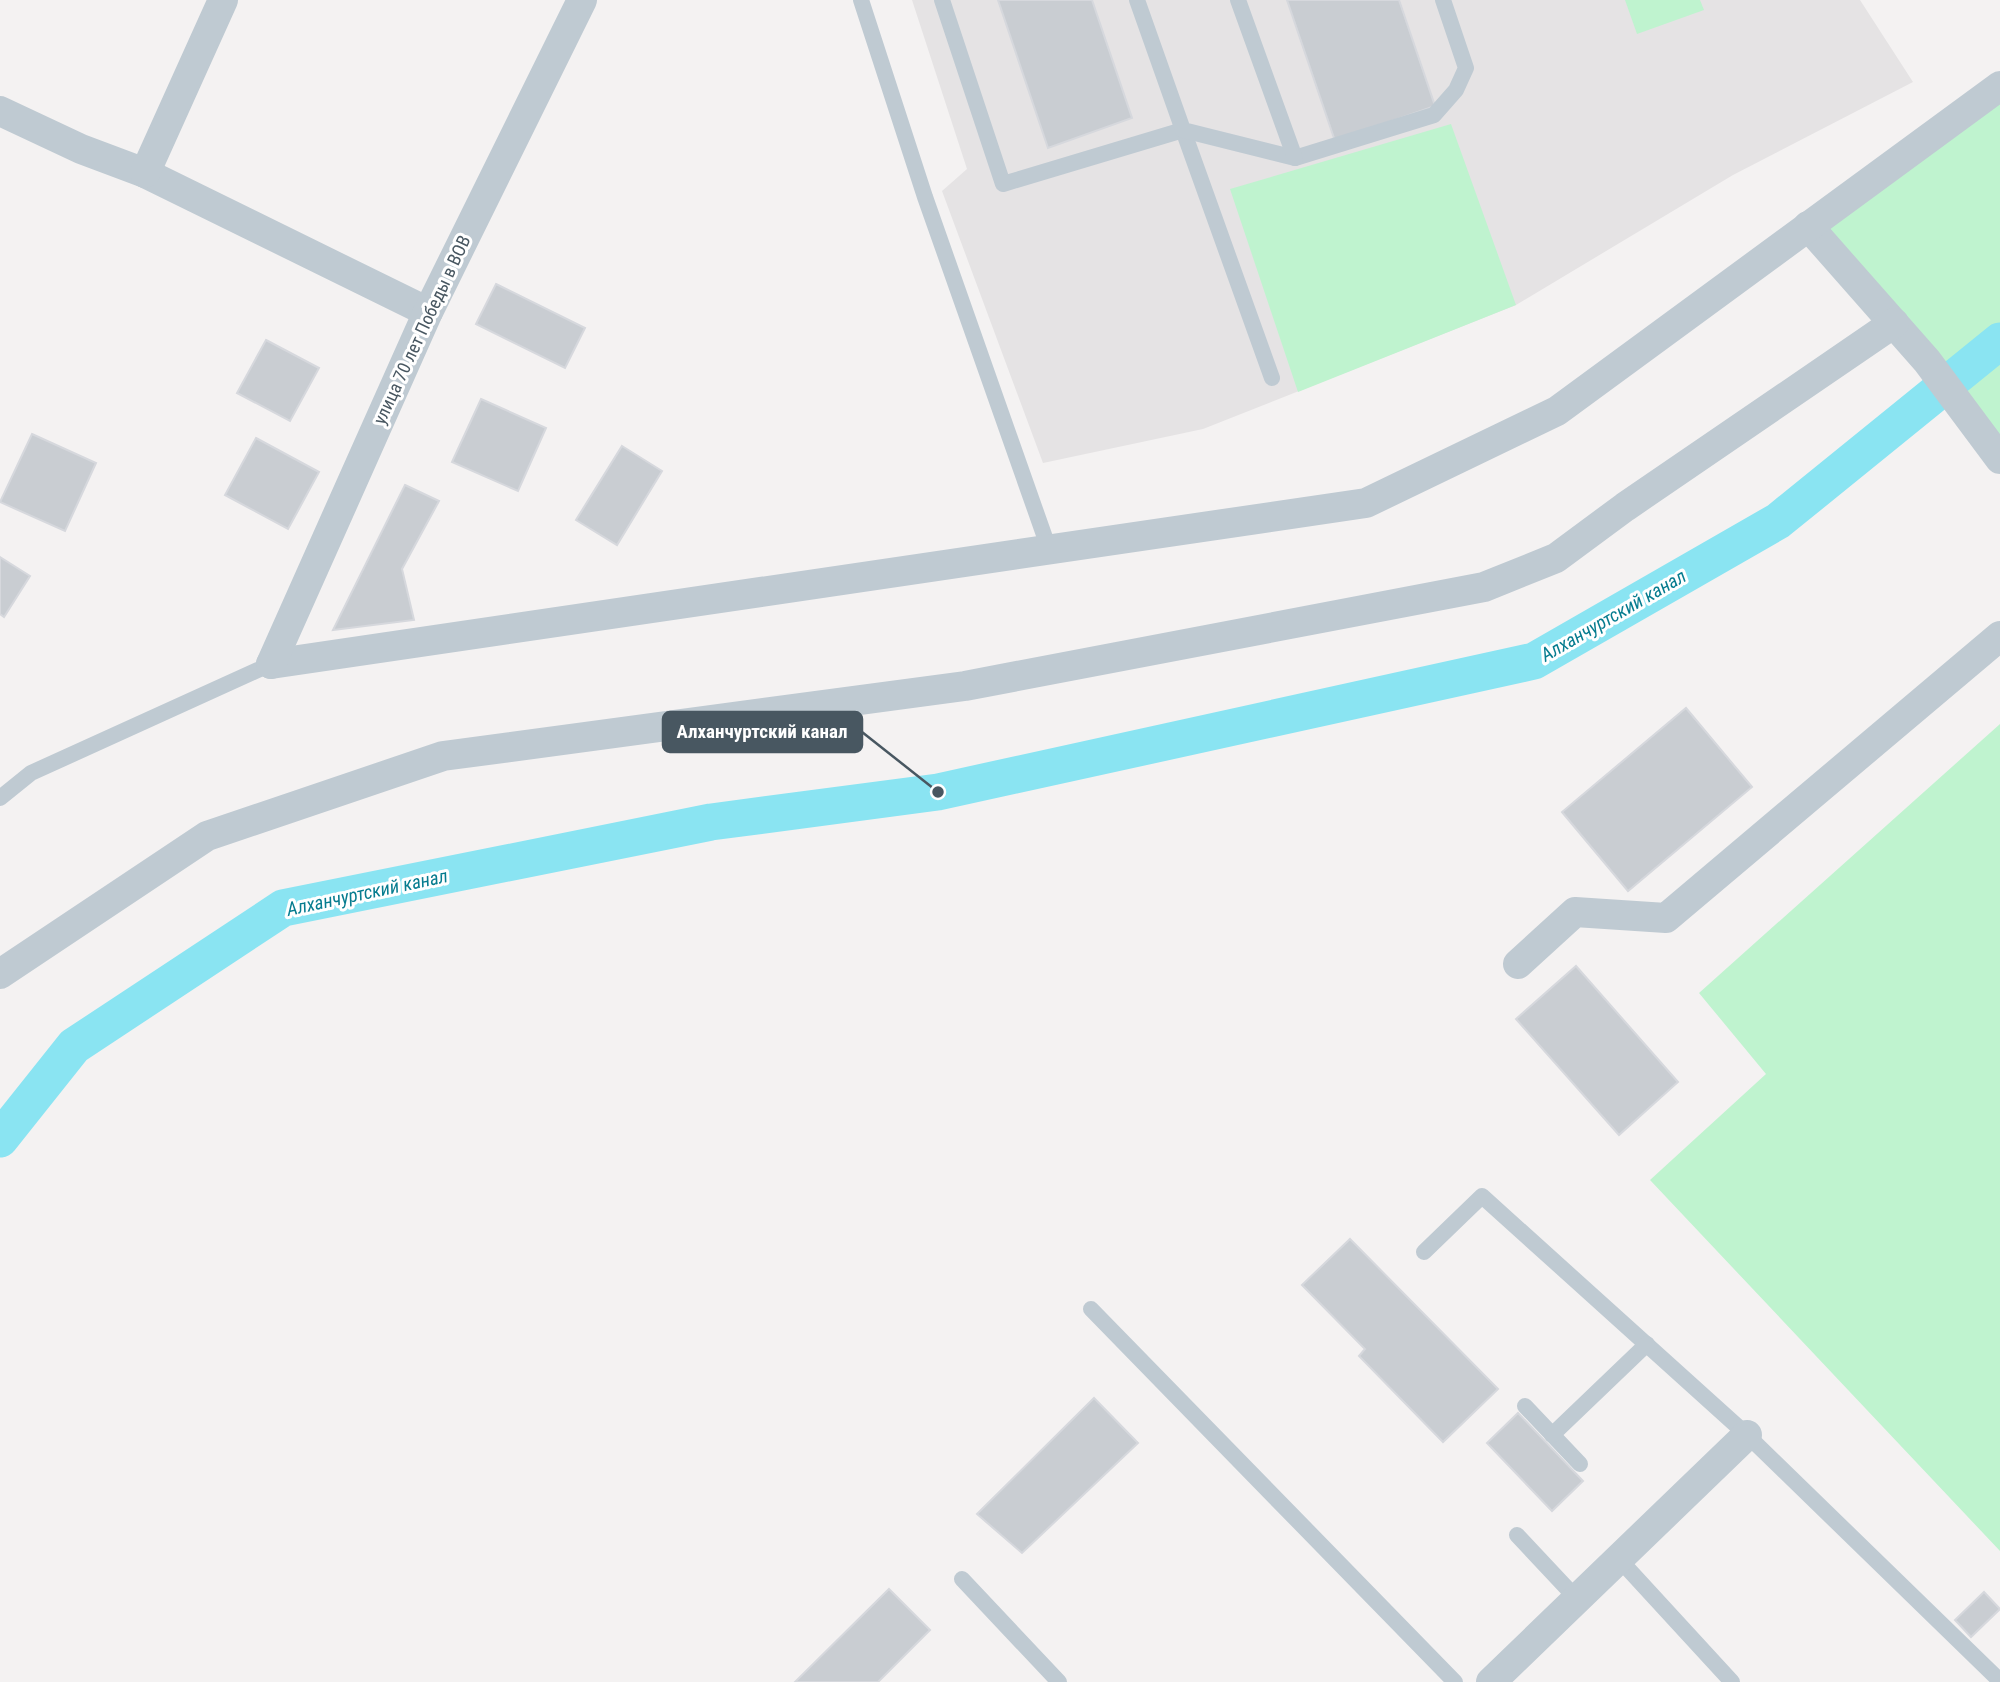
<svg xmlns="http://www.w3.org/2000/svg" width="2000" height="1682" font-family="'Roboto Condensed',sans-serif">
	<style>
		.education { fill: #e5e3e4 }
		.green { fill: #bff3cf }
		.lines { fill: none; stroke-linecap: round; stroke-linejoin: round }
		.canal { stroke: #8ae4f2; stroke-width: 37 }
		.building { fill: #c9cdd2; stroke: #d6d8dd; stroke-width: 2 }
		.lane { stroke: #bfcad2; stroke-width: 16 }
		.street { stroke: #bfcad2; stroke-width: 30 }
		.labels { text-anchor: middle; stroke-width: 6; stroke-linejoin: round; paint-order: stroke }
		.street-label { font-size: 18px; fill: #485761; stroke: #fff }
		.water-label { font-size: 19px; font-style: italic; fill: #067c8f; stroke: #fff }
		.leader { fill: none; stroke: #485761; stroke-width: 2.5 }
		.callout-dot { fill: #485761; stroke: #fff; stroke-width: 2.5 }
		.callout { fill: #485761; stroke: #485761; stroke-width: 2.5 }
		.callout-label { font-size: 19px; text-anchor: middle; font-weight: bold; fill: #fff }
	</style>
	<rect width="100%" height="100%" fill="#f4f2f2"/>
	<polygon class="education" points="912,0 1860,0 1913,82 1733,175 1516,305 1203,429 1043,463 942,191 967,169"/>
	<g class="green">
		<polygon points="1625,0 1700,0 1704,10 1637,34"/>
		<polygon points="2000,86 2000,459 1808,226"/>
		<polygon points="1451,124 1516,305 1298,392 1230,189"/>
		<polygon points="2000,724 2000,1551 1650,1180 1766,1074 1699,993"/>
	</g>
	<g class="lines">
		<polyline class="canal" points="0,1139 74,1046 283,908 711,822 938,792 1534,661 1778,521 2000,341"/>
	</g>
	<g class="building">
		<polygon points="998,0 1092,0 1132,118 1048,148"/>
		<polygon points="1287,0 1399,0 1435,106 1335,141"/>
		<polygon points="496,284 585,328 565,368 476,324"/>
		<polygon points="266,340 319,368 290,421 237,393"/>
		<polygon points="481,399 546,428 518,491 452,462"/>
		<polygon points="32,434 96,463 65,531 0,502"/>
		<polygon points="256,438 319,472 288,529 225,495"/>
		<polygon points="622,446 662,471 617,545 576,520"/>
		<polygon points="405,485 439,501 402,569 414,620 333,630"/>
		<polygon points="0,557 30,576 4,617 0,614"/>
		<polygon points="1686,708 1752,787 1628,891 1562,812"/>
		<polygon points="1576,966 1678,1082 1619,1135 1516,1019"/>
		<polygon points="1350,1239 1498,1389 1443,1442 1359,1356 1365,1349 1302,1285"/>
		<polygon points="1094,1398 1138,1443 1022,1553 977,1514"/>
		<polygon points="1518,1413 1583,1481 1552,1511 1487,1443"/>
		<polygon points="889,1589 930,1630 878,1682 795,1682"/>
		<polygon points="1984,1592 2000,1609 1971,1637 1955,1620"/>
	</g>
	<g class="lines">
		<g class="lane">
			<polyline points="861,0 925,197 1049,549"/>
			<polyline points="942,0 1003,184 1183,130 1272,378"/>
			<polyline points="1137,0 1183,130 1295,158 1434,115 1456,90 1466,68 1443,0"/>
			<polyline points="1238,0 1295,158"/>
			<polyline points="0,798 31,773 271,664"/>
			<polyline points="1424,1252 1482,1196 1747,1435 2000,1681"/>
			<polyline points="1091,1309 1455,1682"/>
			<polyline points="1525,1406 1580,1464"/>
			<polyline points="1552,1435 1647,1344"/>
			<polyline points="1517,1535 1577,1599"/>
			<polyline points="1619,1559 1732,1682"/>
			<polyline points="962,1579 1059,1682"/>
		</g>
		<g class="street">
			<polyline points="0,111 81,149 145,173 428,312"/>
			<polyline points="145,173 223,0"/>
			<polyline points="1808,226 1927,361 2000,459"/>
			<polyline points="271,664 1366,503 1557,411 2000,86"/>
			<polyline points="271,664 428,312 582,0"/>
			<polyline points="1518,964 1575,912 1666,918 2000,636"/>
			<polyline points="0,974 207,836 443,756 965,686 1484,587 1556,558 1625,507 1894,323"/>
			<polyline points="1491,1682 1747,1435"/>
		</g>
	</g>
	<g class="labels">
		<g class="street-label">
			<text transform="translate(422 330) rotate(-65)" y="6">улица 70 лет Победы в ВОВ</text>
		</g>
		<g class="water-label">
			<text transform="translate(1613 615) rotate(-30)" y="7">Алханчуртский канал</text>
			<text transform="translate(367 892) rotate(-12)" y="7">Алханчуртский канал</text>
		</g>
	</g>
	<path class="leader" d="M938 792L862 732"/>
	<circle class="callout-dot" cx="938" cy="792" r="7"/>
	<rect class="callout" x="663" y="712" width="199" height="40" rx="7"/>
	<g class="callout-label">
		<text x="762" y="738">Алханчуртский канал</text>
	</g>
</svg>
